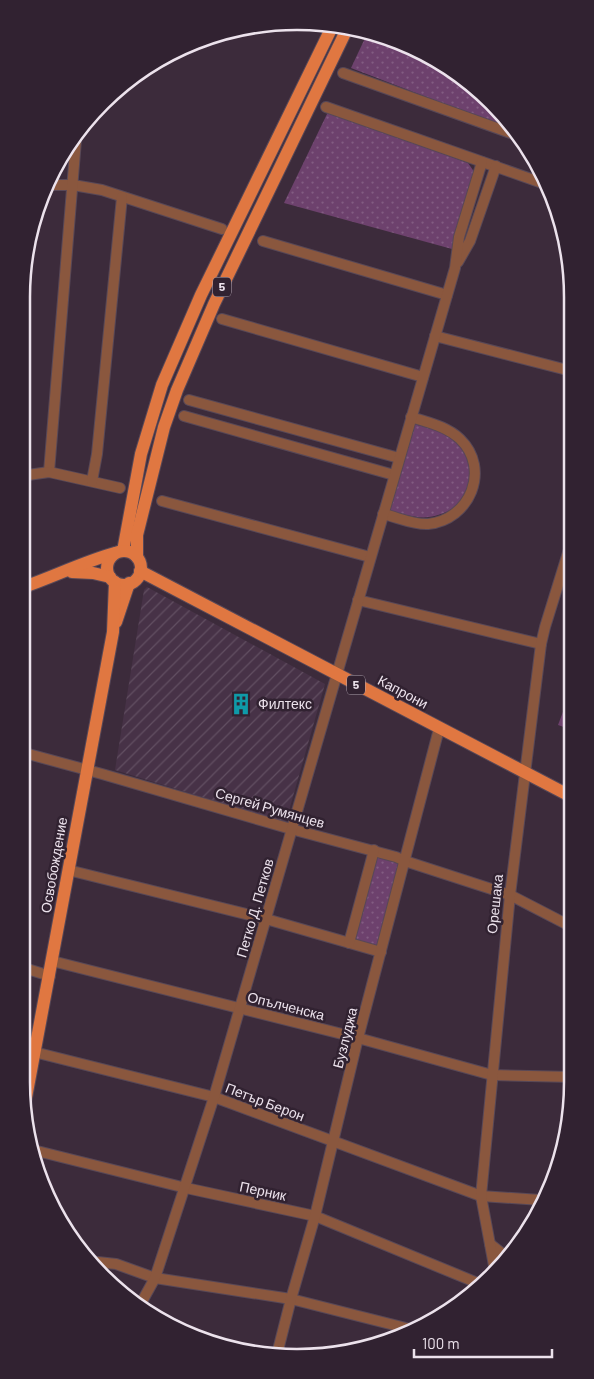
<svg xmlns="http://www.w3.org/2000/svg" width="594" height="1379" font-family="Barlow,sans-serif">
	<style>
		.industrial { fill: url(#industrial-furrows) }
		.park { fill: url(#park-dots) }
		.pitch { fill: #6d416d }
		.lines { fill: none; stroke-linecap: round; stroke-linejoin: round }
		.minor-casing { stroke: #584857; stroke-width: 12 }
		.major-casing { stroke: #584857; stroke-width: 14 }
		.minor { stroke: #8a573e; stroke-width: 10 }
		.major { stroke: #e07741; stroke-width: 12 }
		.labels { text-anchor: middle; stroke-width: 5; stroke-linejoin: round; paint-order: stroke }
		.shield { fill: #312231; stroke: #b4a8b4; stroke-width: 1 }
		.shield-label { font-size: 12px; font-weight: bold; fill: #ece2ec }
		.street-label { font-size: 14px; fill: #ece2ec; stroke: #312231 }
		.poi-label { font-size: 14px; fill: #ece2ec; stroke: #312231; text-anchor: start }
		.rim { fill: none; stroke: #ece2ec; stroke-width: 2.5 }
	</style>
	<defs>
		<pattern id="industrial-furrows" width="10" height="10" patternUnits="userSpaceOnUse" patternTransform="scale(1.25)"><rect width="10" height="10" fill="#473247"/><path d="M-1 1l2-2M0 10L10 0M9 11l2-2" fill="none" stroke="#624f62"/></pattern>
		<pattern id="park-dots" width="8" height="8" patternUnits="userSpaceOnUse" patternTransform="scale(1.25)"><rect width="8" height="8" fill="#6d416d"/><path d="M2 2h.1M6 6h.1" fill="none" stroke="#825c82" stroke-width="1.8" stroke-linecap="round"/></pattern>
	</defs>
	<rect width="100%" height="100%" fill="#3c2b3b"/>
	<polygon class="industrial" points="147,587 325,684 286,821 283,822 115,770 144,590"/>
	<g class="park">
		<polygon points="367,34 386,36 450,68 507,121 502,126 351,68"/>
		<polygon points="328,112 468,163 475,173 452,249 284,203"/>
		<path d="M413 424C427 427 443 431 456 440 475 455 476 485 460 502 452 511 441 515 429 517 416 519 400 513 387 510Z"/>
		<polygon points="375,856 401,863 380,947 353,939"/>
	</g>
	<polygon class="pitch" points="572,688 572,730 558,725"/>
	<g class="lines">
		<g class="minor-casing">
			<g id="minor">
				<polyline points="343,73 519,136"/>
				<polyline points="326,107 548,185"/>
				<polyline points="49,185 73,185 102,190 222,229"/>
				<polyline points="263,241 447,295"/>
				<polyline points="458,262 470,241 496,166"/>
				<polyline points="222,319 423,377"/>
				<polyline points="435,336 571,371"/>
				<polyline points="189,400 399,458"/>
				<polyline points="184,416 394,475"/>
				<polyline points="49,472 76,140"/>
				<polyline points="21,476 49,472 120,488"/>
				<polyline points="92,481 97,454 122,197"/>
				<polyline points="162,501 370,557"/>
				<path d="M383 514C397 517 414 525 428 524 470 520 491 469 460 439 446 426 429 423 411 417"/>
				<polyline points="358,600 541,644"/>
				<polyline points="21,752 102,774 291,829 396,857 405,861 510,895 572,927"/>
				<polyline points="68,870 266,919 381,952"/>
				<polyline points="349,943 374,850"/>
				<polyline points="52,961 358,1038 492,1075 573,1077"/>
				<polyline points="21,967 50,976"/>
				<polyline points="34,1052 214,1097 481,1196 541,1200"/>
				<polyline points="33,1150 186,1188 315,1216 480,1284"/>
				<polyline points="490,1244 508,1258"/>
				<polyline points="88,1261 116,1264 155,1278 291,1299 410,1329"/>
				<polyline points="495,1271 481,1196 510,895 541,644 545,627 571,543"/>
				<polyline points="140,1305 155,1278 214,1097 455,268 459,237 482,162"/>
				<polyline points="277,1354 291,1299 315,1216 358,1038 439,729"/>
			</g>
		</g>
		<g class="major-casing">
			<g id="major">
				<polyline points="123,551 141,454 162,385 201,295 331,29"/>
				<circle cx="124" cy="568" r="17"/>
				<polyline points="137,557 137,535 164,427 177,390 214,304 346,31"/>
				<polyline points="140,571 572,797"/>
				<polyline points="72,572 93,573 110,577"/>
				<path d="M21 588C53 577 83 562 115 553"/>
				<polyline points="116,622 129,583"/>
				<polyline points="25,1103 113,632 115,582"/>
			</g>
		</g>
		<use href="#minor" class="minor"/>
		<use href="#major" class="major"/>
	</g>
	<defs>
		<g id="building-bare" transform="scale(1.725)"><path d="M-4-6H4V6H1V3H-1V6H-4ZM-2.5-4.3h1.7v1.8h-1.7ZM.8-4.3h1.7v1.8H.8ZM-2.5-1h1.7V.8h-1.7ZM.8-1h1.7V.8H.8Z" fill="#0f9aa8" stroke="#312231" stroke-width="2.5" paint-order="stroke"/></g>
	</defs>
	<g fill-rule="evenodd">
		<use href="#building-bare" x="241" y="704"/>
	</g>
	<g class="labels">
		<g class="shield">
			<rect x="213" y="277.5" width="18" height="19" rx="4"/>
			<rect x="347" y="675.5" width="18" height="19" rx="4"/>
		</g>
		<g class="shield-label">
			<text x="222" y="291">5</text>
			<text x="356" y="689">5</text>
		</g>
		<g class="street-label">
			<text transform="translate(403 692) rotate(28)" y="5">Капрони</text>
			<text transform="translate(270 808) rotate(16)" y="5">Сергей Румянцев</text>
			<text transform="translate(54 865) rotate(-80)" y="5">Освобождение</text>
			<text transform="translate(495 904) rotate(-84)" y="5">Орешака</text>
			<text transform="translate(255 908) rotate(-74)" y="5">Петко Д. Петков</text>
			<text transform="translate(286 1006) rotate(14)" y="5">Опълченска</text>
			<text transform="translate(345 1038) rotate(-76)" y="5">Бузлуджа</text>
			<text transform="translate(265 1102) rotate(21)" y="5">Петър Берон</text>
			<text transform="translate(263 1191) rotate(12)" y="5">Перник</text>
		</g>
		<g class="poi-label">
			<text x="258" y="709">Филтекс</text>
		</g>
	</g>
	<path d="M0 0H594V1379H0ZM297 30H297A267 267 0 0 1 564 297V1082A267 267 0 0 1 297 1349H297A267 267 0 0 1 30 1082V297A267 267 0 0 1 297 30Z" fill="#312231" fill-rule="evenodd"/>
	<path class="rim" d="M297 30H297A267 267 0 0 1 564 297V1082A267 267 0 0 1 297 1349H297A267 267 0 0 1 30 1082V297A267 267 0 0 1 297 30Z"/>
	<path d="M414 1349v8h138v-8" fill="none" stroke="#ece2ec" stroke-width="2.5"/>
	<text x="422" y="1349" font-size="15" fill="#ece2ec" stroke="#312231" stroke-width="4" paint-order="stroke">100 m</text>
</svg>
